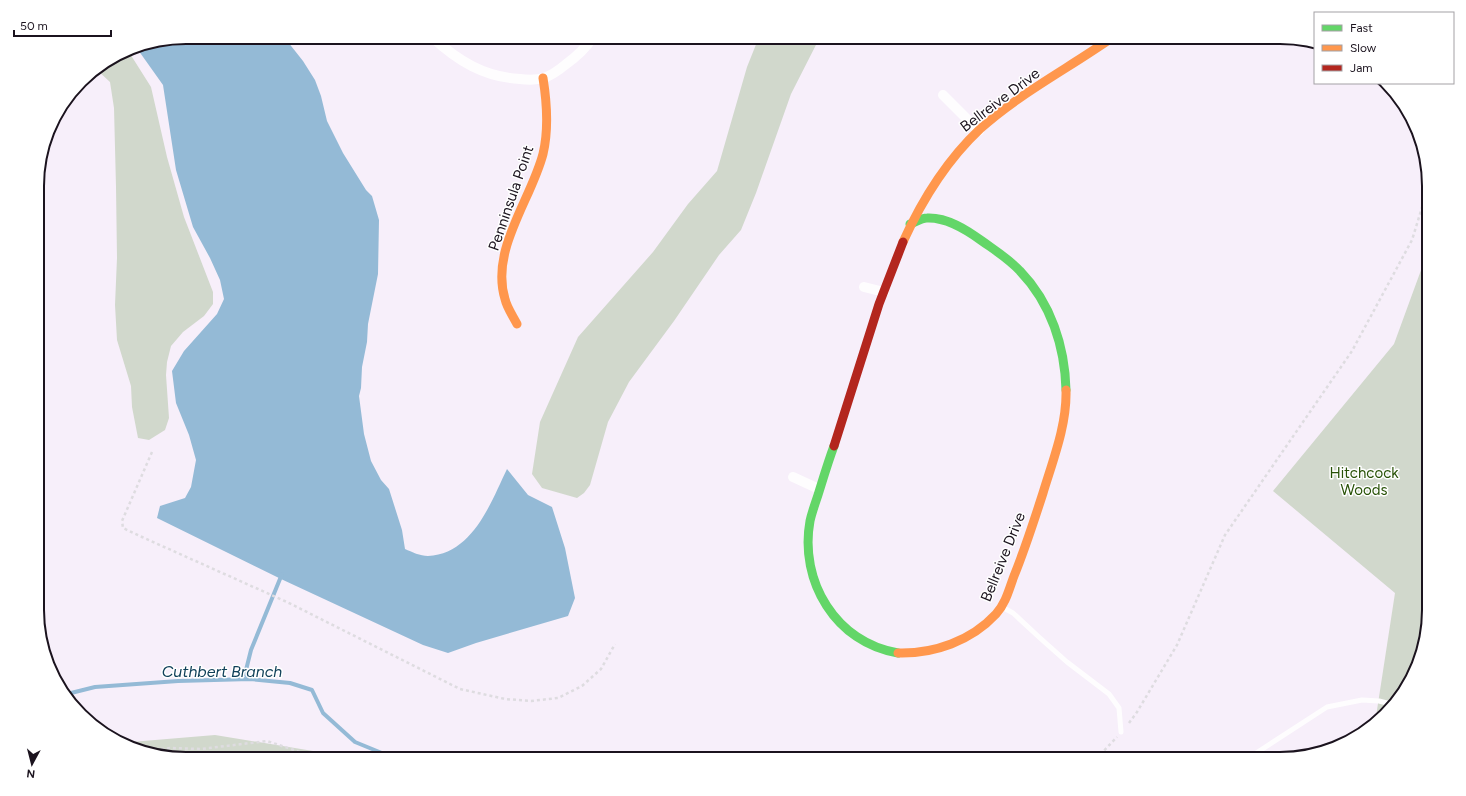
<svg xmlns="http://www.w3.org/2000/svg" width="1466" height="796" font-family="Figtree,sans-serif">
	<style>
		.green { fill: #d1d8cc }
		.water { fill: #94bad6 }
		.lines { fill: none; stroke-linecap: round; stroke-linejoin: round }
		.stream { stroke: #94bad6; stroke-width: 4 }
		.path { stroke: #dedce0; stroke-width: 2.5; stroke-dasharray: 3 3; stroke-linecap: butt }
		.lane { stroke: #fefdfe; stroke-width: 5 }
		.street { stroke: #fefdfe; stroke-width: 10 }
		.fast { stroke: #63d668; stroke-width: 9 }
		.slow { stroke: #ff974d; stroke-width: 9 }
		.jam { stroke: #b3261e; stroke-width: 9 }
		.labels { text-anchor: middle; stroke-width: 3; stroke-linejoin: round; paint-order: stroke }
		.street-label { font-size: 15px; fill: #1b131e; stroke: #fff }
		.park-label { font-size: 15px; fill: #285207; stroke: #fff }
		.water-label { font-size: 16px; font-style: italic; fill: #104059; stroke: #fff }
		.rim { fill: none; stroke: #1b131e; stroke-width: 2 }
	</style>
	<rect width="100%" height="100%" fill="#f7effa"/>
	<g class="green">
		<polygon points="759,37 820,37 791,94 756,193 741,230 719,255 674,321 629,382 608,422 590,485 584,493 577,498 542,488 532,474 540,422 578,337 653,252 688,204 717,171 747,67"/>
		<polygon points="127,49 151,87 167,157 184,217 213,292 213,304 204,316 183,332 171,346 167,362 166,375 169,418 165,430 149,440 138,438 132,407 131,386 117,340 115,305 117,258 116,187 114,108 110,82 96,69"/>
		<polygon points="1428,251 1429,611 1414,676 1392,709 1375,723 1395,593 1273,491 1394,344"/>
		<polygon points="215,735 313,751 334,759 186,759 119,743"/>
	</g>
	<path class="water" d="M186 37H284L303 61 315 80 321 96 327 121 343 153 366 190 372 196 379 220 378 274 368 324 367 342 362 367 361 388 359 396 364 434 371 461 381 480 389 489 402 530 405 549C412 552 420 556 428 556 473 554 491 502 507 469L528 495 552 507 565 548 575 598 568 616 476 643 448 653 423 645 281 579 157 518 160 506 185 498 191 487 196 460 189 435 176 403 172 371 184 351 217 314 224 299 220 280 210 258 193 227 176 170 163 85 136 47Z"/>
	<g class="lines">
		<g class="stream">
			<polyline points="250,679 245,674 251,650 282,574"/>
			<polyline points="63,695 95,687 178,681 250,679 290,683 312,690 323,713 355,742 394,758 400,759"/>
		</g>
		<g class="path">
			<polyline points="152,452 122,521 123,528 142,537 287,602 460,689 505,699 531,701 558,698 582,686 601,669 615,644"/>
			<polyline points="1429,498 1429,501"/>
			<polyline points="1129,723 1137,712 1177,645 1225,535 1352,351 1412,240 1428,188"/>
			<polyline points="149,750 171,748 201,749 267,741 321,759"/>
			<polyline points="561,759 574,754 609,759"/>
			<polyline points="1096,759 1117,737"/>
		</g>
		<g class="lane">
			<polyline points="1002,607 1013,613 1040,638 1067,662 1109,694 1119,708 1121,732"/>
			<polyline points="1247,759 1327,707 1362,700 1379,701 1395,705"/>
		</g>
		<g class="street">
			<path d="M432 37C458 61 484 77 520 79 529 80 537 80 544 78 552 75 559 70 565 65 576 57 586 48 593 37"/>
			<polyline points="943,95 979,131"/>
			<polyline points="864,287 884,292"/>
			<polyline points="793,477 819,489"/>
		</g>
		<g class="fast">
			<path d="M910 224C916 222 921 218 927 218 947 217 967 230 982 241 996 251 1009 259 1020 271 1051 303 1065 347 1066 390"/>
			<path d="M834 446C828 462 823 479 818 495 815 504 812 512 810 521 799 581 836 643 898 653"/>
		</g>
		<g class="slow">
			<path d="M903 242C922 200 946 161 980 129 1020 93 1069 68 1113 37"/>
			<path d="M517 324C513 316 507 308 505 299 490 250 531 200 543 154 549 129 547 103 543 78"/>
			<path d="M898 653C934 654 971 641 996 614 1006 603 1009 589 1014 576 1025 549 1034 521 1043 493 1053 460 1067 425 1066 390"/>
		</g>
		<polyline class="jam" points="834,446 879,304 903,242"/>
	</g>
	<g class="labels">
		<g class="street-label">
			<text transform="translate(1000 100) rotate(-37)" y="5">Bellreive Drive</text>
			<text transform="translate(511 198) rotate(-71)" y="5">Penninsula Point</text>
			<text transform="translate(1003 557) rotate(-68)" y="5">Bellreive Drive</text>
		</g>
		<g class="park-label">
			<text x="1364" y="478">Hitchcock<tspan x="1364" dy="17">Woods</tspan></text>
		</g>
		<g class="water-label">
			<text x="222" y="677">Cuthbert Branch</text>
		</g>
	</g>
	<path d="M0 0H1466V796H0ZM186 44H1280A142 142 0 0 1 1422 186V610A142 142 0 0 1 1280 752H186A142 142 0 0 1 44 610V186A142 142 0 0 1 186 44Z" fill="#fff" fill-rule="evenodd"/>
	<path class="rim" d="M186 44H1280A142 142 0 0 1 1422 186V610A142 142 0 0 1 1280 752H186A142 142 0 0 1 44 610V186A142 142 0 0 1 186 44Z"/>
	<rect x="1314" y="12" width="140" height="72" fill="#ffffff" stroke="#a4a1a5"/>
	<rect x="1322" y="25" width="20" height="6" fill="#63d668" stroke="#a4a1a5"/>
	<text x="1350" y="32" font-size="12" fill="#1b131e">Fast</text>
	<rect x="1322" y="45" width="20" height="6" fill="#ff974d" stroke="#a4a1a5"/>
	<text x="1350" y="52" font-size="12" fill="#1b131e">Slow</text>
	<rect x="1322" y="65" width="20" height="6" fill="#b3261e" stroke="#a4a1a5"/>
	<text x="1350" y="72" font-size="12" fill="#1b131e">Jam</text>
	<g transform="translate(32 764) rotate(187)" stroke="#ffffff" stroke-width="3" paint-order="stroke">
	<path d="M0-3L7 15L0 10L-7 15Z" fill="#1b131e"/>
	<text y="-6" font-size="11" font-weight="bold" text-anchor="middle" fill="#1b131e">N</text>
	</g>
	<path d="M14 30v6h97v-6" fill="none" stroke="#1b131e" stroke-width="2"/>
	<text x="20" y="30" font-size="12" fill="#1b131e" stroke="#ffffff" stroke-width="3" paint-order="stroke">50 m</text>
</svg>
